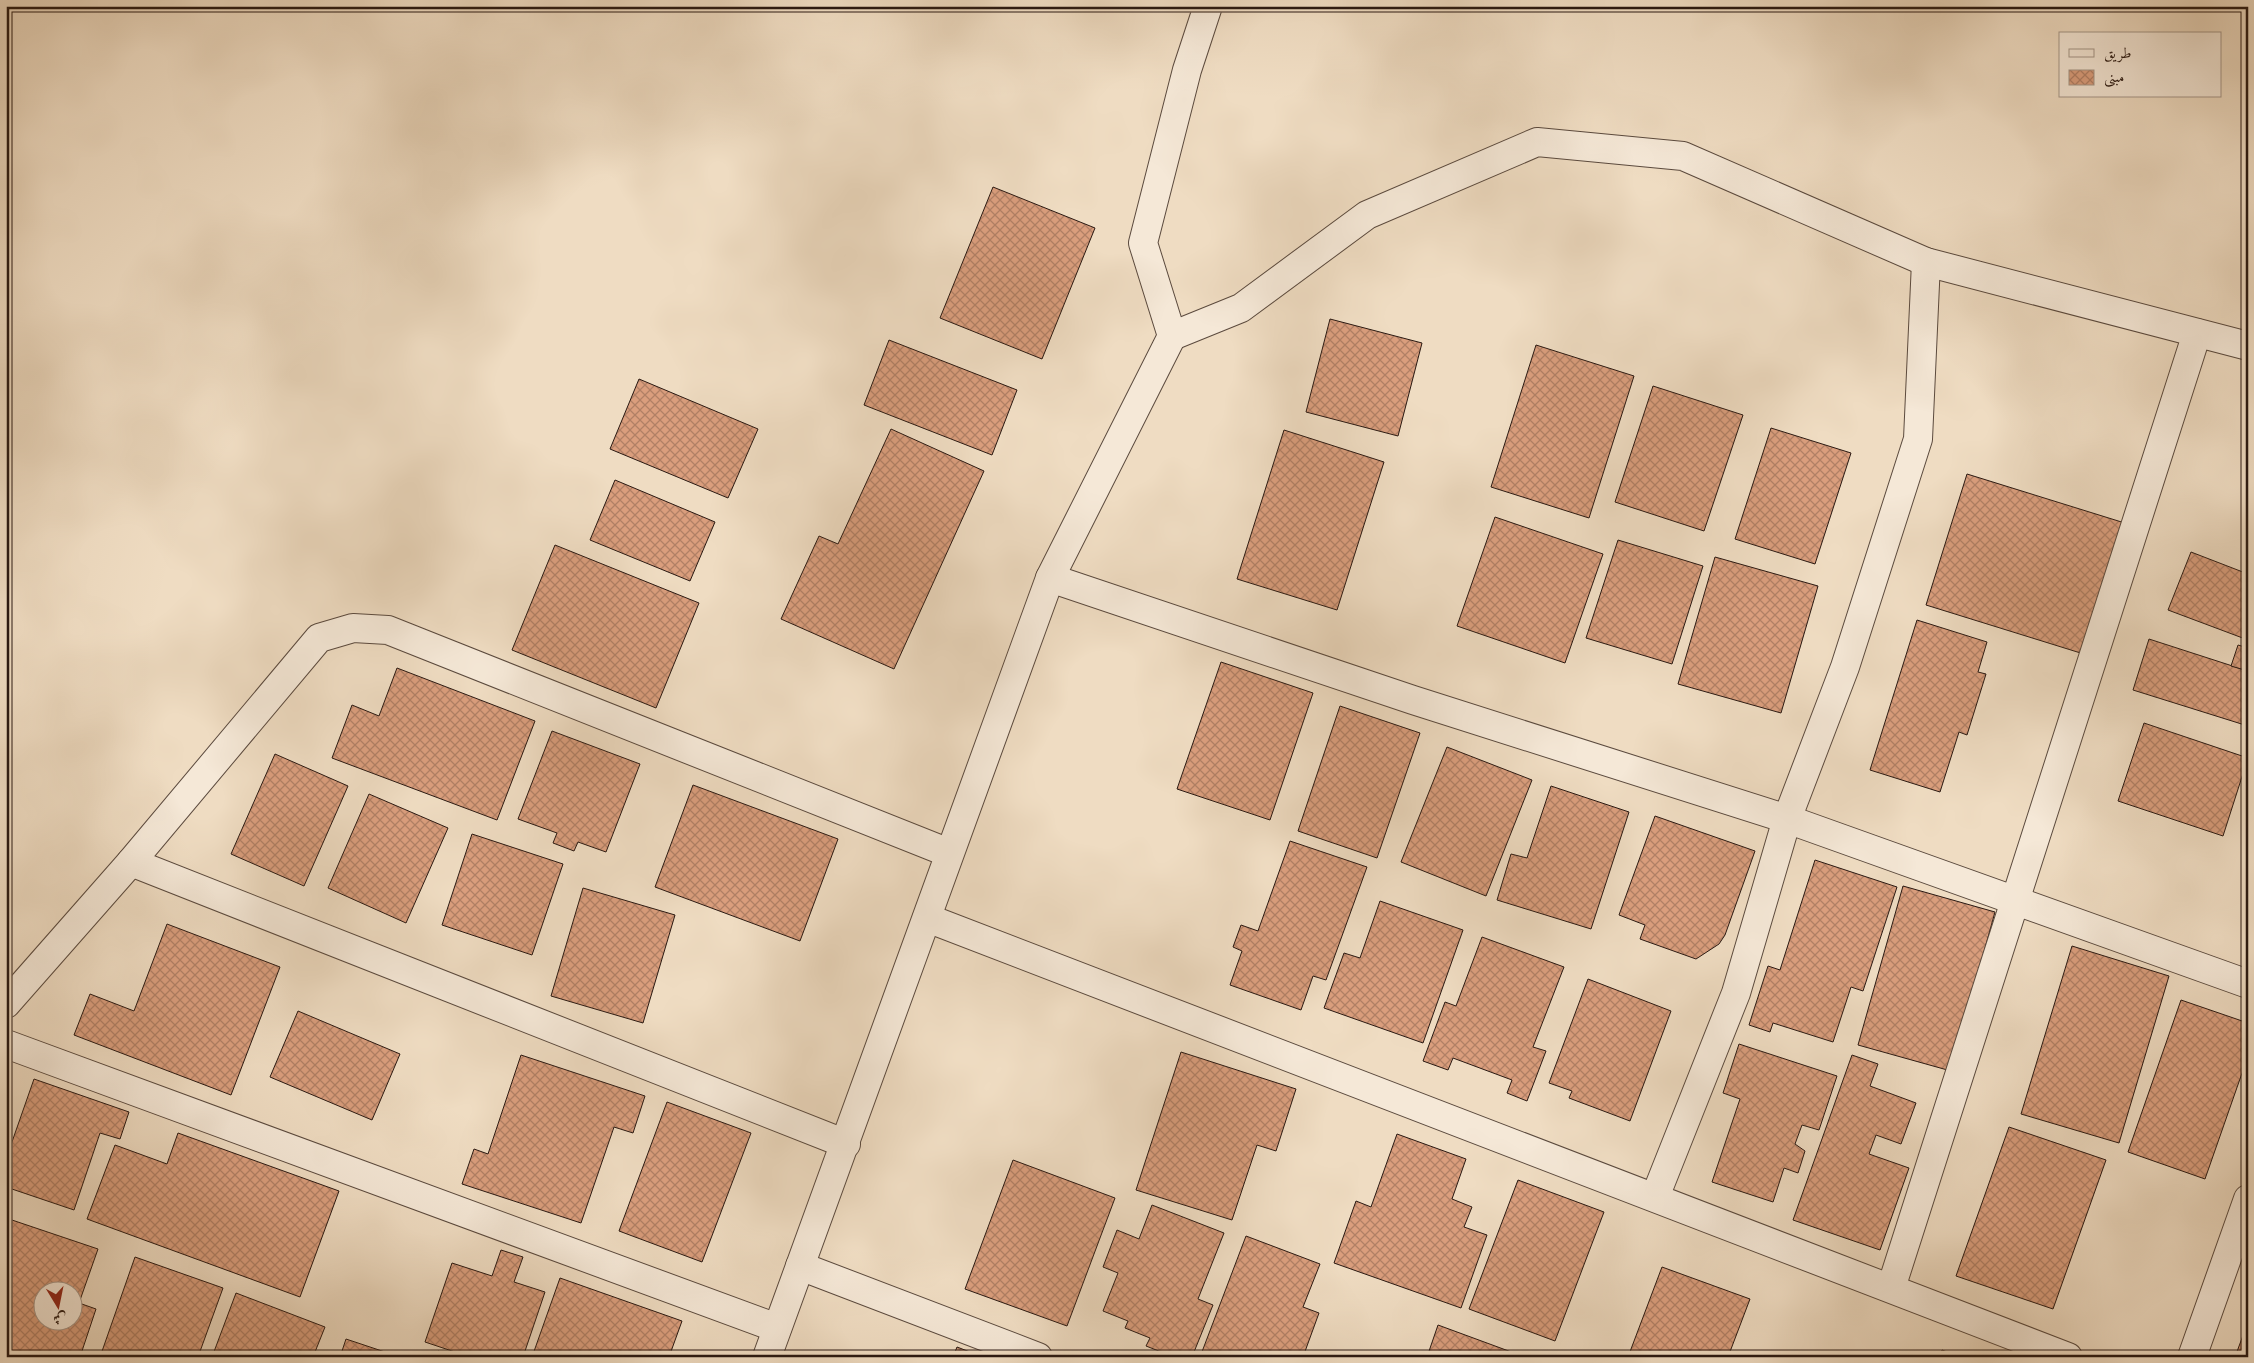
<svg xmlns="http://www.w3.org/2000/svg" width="2254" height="1363" font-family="'EB Garamond',Amiri,serif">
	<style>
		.building { fill: url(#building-cross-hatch); stroke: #2a1912; fill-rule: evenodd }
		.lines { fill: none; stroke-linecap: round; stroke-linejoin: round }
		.minor-casing { stroke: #5b4a3e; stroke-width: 30 }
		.minor { stroke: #f5e8d7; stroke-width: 28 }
	</style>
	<defs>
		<pattern id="building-cross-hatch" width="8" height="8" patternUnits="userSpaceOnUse" patternTransform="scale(1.25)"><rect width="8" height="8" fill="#da9e7d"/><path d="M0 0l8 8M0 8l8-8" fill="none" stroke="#b18065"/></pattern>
	</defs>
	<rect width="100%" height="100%" fill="#efdcc2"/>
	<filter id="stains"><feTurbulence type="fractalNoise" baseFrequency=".004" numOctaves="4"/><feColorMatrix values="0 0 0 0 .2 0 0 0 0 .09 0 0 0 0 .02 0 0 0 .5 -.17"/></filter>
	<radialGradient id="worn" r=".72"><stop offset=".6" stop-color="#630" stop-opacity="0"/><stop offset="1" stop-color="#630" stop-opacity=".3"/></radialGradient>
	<g class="building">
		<polygon points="993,187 1095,228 1042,359 940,318"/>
		<polygon points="1330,319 1422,343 1398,436 1306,412"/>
		<polygon points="889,340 1017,390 992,455 864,405"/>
		<polygon points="1536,345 1634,376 1589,518 1491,487"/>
		<polygon points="639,379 758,429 728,498 610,449"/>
		<polygon points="1653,386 1743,415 1704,531 1615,502"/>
		<polygon points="1771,428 1851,453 1815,564 1735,539"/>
		<polygon points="891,429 984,471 894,669 781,619 819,536 838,544"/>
		<polygon points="1284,430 1384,462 1337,610 1237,579"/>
		<polygon points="1967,474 2128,524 2087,655 1926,605"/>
		<polygon points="615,480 715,522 690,581 590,540"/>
		<polygon points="1495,517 1603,554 1565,663 1457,626"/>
		<polygon points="1618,540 1703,566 1672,664 1586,638"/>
		<polygon points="555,545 699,603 656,708 512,650"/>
		<polygon points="2191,552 2248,574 2248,640 2168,610"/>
		<polygon points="1715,557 1818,586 1781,713 1678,684"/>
		<polygon points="1917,620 1987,642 1978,672 1986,674 1967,735 1959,732 1940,792 1870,770"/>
		<polygon points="2149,639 2248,671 2248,726 2133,690"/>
		<polygon points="2238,645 2248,648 2248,671 2231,666"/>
		<polygon points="1221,662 1313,693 1270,820 1177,789"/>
		<polygon points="397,668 535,721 497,820 332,758 352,705 379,716"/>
		<polygon points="1340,706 1420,733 1377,858 1298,831"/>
		<polygon points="2144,723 2248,758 2223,836 2118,801"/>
		<polygon points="552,731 640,764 606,852 578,842 574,851 553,843 557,833 518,819"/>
		<polygon points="1447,747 1532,780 1486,896 1401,862"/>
		<polygon points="275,754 348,786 304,886 231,854"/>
		<polygon points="693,785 838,839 800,941 655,887"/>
		<polygon points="1551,786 1629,812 1591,929 1497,900 1511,854 1527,858"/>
		<polygon points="369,794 448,828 406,923 328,888"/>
		<polygon points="1655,816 1755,851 1725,935 1719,944 1696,959 1640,939 1645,925 1619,915"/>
		<polygon points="472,834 563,864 532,955 442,925"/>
		<polygon points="1290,841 1367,867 1326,980 1313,976 1301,1010 1230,985 1242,951 1233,947 1241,925 1258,931"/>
		<polygon points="1815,860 1897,887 1863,991 1851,987 1833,1042 1773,1023 1770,1032 1749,1025 1768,966 1780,970"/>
		<polygon points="1903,886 1995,912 1951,1071 1858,1045"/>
		<polygon points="583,888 675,915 643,1023 551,996"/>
		<polygon points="1380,901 1463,930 1423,1043 1324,1008 1344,953 1360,958"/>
		<polygon points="167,924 280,967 231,1095 74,1035 90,994 134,1011"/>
		<polygon points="1482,937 1564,967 1533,1047 1546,1051 1527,1101 1507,1093 1512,1080 1453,1058 1448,1070 1423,1061 1445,1002 1456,1006"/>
		<polygon points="2072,946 2169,976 2119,1143 2021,1114"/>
		<polygon points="1588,979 1671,1011 1630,1121 1569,1098 1572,1091 1549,1083"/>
		<polygon points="2181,1000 2248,1023 2248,1056 2205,1179 2128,1152"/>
		<polygon points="298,1011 400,1054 372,1120 270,1077"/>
		<polygon points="1739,1044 1837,1076 1819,1130 1802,1125 1795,1144 1805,1151 1798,1173 1784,1168 1773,1202 1712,1182 1740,1099 1723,1093"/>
		<polygon points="1181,1052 1296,1089 1276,1151 1257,1145 1232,1220 1136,1190"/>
		<polygon points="521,1055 645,1096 633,1133 614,1127 581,1223 462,1184 474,1149 488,1154"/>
		<polygon points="1852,1055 1878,1064 1870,1086 1916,1103 1901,1144 1876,1135 1869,1154 1909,1168 1880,1250 1793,1220"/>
		<polygon points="34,1079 129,1112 120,1139 100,1133 74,1210 6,1187 6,1159"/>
		<polygon points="667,1102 751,1133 702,1262 619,1231"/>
		<polygon points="2009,1127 2106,1160 2053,1309 1956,1276"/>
		<polygon points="178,1133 339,1191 300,1297 87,1219 115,1145 167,1164"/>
		<polygon points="1397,1134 1466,1159 1452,1199 1472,1207 1464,1227 1487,1235 1461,1308 1334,1263 1356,1201 1371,1207"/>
		<polygon points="1013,1160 1115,1198 1067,1326 965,1289"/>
		<polygon points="1518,1180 1604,1212 1555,1341 1469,1309"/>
		<polygon points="1152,1205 1224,1233 1198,1299 1213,1305 1192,1357 1174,1357 1146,1346 1150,1338 1125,1328 1128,1321 1103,1311 1118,1273 1103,1267 1117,1230 1139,1239"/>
		<path d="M6 1218 98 1249 79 1303 96 1309 80 1357H23L6 1351ZM42 1290H72V1320H42Z"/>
		<polygon points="1246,1236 1320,1264 1303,1307 1319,1313 1303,1357 1293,1353 1292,1357 1200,1357"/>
		<polygon points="501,1250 523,1257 514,1282 545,1292 523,1357 470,1357 425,1342 452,1263 492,1276"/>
		<polygon points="135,1257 223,1288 198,1357 100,1357"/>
		<polygon points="1662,1267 1750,1299 1728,1357 1628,1357"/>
		<polygon points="560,1278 682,1321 669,1357 532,1357"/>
		<polygon points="236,1293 325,1327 313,1357 212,1357"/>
		<polygon points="2248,1322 2248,1357 2235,1357"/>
		<polygon points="1438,1325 1525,1357 1427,1357"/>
		<polygon points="346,1339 388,1353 387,1357 340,1357"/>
		<polygon points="957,1347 983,1357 953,1357"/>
		<polygon points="1942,1350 1960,1357 1939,1357"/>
		<polygon points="438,1351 455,1357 436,1357"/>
	</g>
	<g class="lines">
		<g class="minor-casing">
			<g id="minor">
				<polyline points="1172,336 1241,308 1367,215 1537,142 1683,156 1926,262 2248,346"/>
				<polyline points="1050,578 1413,700 1787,819 2248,984"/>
				<polyline points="131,862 846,1144"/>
				<polyline points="927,918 2068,1357"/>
				<polyline points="6,1004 131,862 319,638 353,628 388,630 949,853"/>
				<polyline points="6,1044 777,1328"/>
				<polyline points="1655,1197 1736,993 1787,819 1845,667 1918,439 1926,262"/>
				<polyline points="800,1266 1038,1357"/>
				<polyline points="1891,1288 2197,333"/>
				<polyline points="767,1357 1050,578 1172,336 1143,243 1187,70 1208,6"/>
				<polyline points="2192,1357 2248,1199"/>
			</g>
		</g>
		<use href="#minor" class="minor"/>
	</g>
	<rect width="2254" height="1363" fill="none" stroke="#efdcc2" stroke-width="25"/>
	<rect x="8" y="8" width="2239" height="1348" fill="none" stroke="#2a1912" stroke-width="2.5"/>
	<rect x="12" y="12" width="2229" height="1338" fill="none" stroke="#2a1912"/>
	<rect x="2059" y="32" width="162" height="65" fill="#f5e8d7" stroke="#a49588"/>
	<rect x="2069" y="49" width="25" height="8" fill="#f5e8d7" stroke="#a49588"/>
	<text x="2104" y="58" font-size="15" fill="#2a1912">طريق</text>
	<rect x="2069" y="70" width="25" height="15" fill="url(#building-cross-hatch)" stroke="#a49588"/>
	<text x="2104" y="82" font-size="15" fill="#2a1912">مبنى</text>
	<g transform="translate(58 1306) rotate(170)"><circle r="24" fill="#f5e8d7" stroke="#a49588"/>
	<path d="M0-4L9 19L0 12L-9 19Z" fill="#8f2418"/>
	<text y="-8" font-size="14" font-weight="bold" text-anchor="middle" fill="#2a1912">ش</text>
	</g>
	<rect width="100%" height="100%" filter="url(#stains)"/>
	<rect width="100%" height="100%" fill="url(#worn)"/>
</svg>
